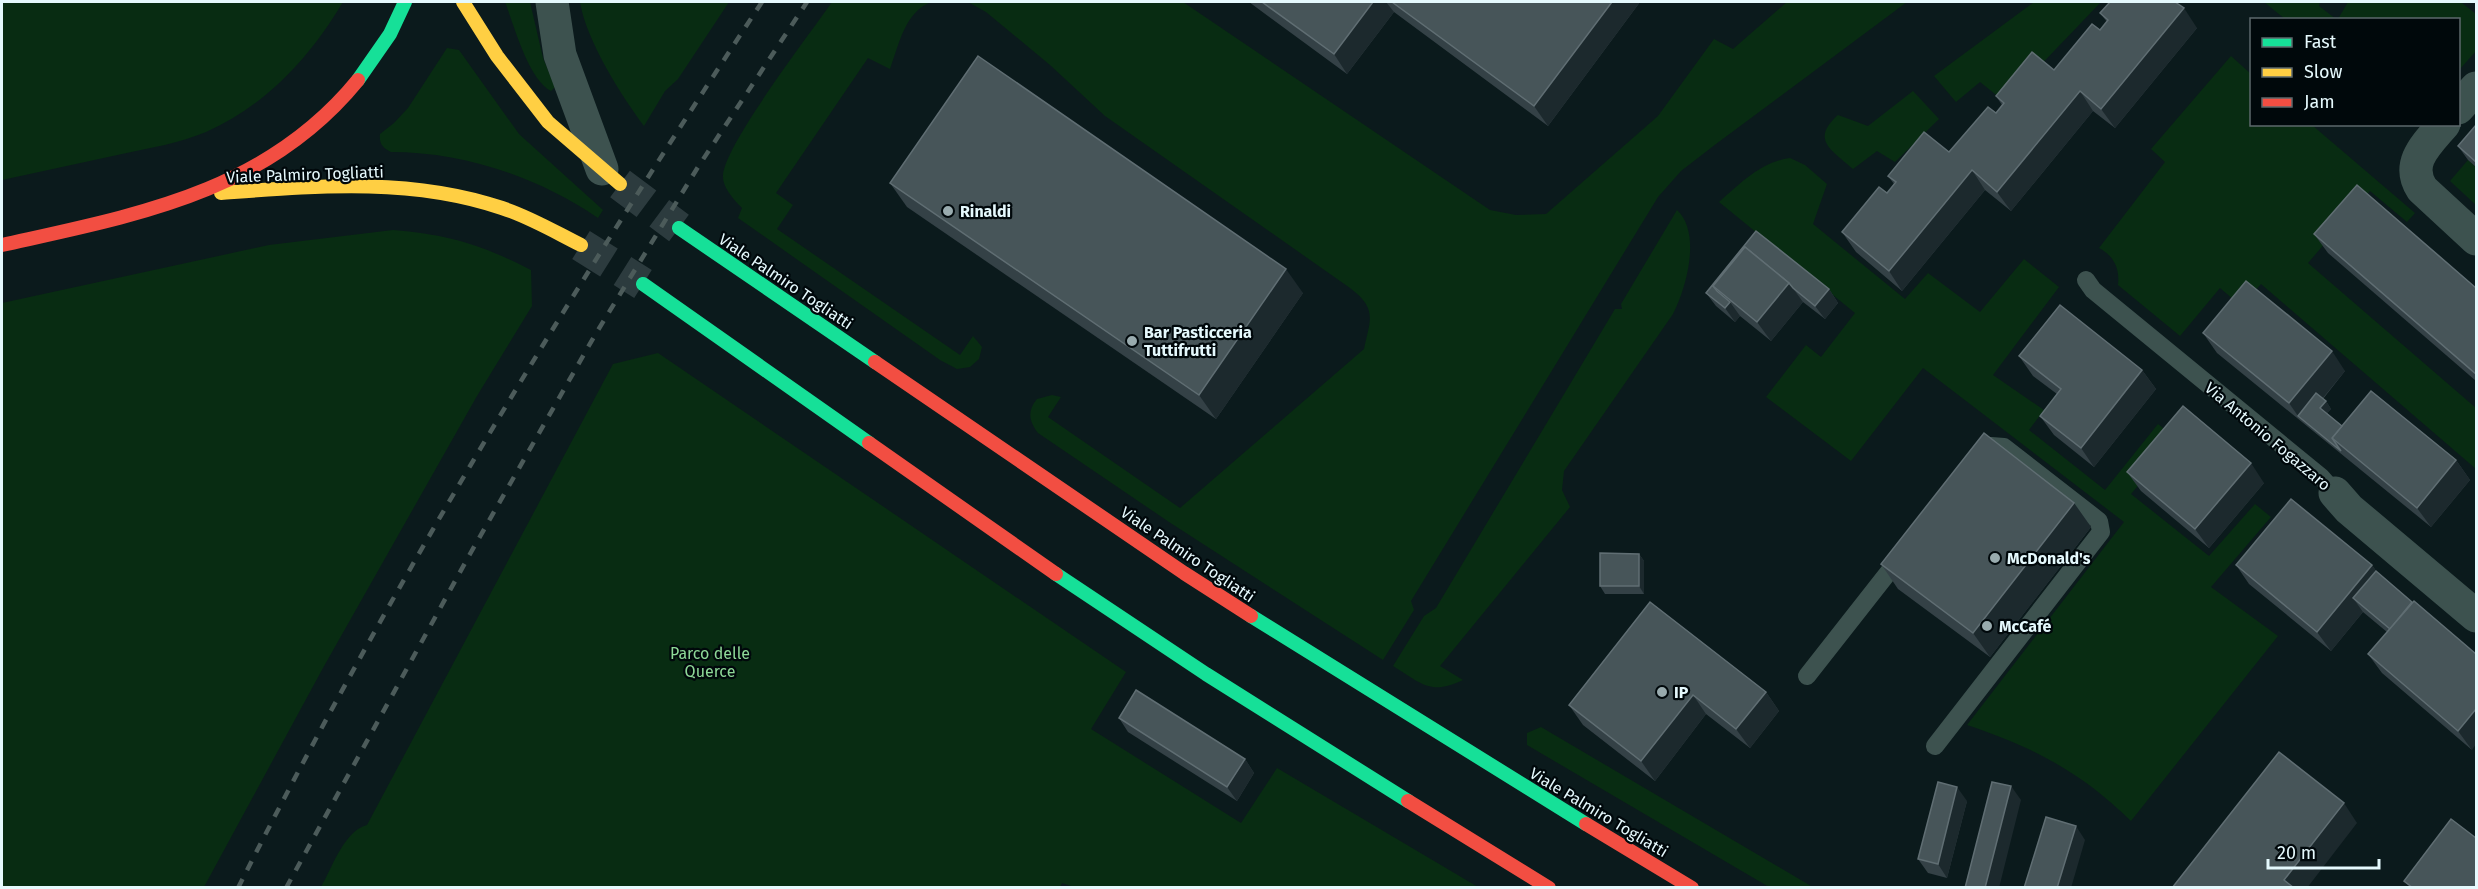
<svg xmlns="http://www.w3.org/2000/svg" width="2478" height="889" font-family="'Fira Sans',sans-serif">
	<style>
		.green { fill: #082c12 }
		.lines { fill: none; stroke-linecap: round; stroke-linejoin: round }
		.primary-tunnel { stroke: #2c3b3e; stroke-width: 33; stroke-dasharray: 33 16; stroke-linecap: butt }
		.lane { stroke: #3d524f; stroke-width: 18 }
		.street { stroke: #3d524f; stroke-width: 33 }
		.fast { stroke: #16e098; stroke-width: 14 }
		.slow { stroke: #ffcf43; stroke-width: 14 }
		.jam { stroke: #f24e42; stroke-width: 14 }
		.rail { stroke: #4c5b5a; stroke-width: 4.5; stroke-dasharray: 10 10; stroke-linecap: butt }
		.wall { fill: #344146 }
		.shaded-wall { fill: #1c292d }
		.building { fill: #475559; stroke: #606e73; stroke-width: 1.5 }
		.poi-dot { fill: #99abae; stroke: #00080b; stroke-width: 2 }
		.labels { text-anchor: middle; stroke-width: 4.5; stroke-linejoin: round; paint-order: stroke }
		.street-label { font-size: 16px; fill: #e5f9fd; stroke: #00080b }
		.poi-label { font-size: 16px; font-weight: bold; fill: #e5f9fd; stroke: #00080b; text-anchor: start }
		.park-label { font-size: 16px; fill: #8ed998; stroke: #00080b }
	</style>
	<rect width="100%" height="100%" fill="#0b1a1c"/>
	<g class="green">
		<path d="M2 2H343C310 57 267 105 206 132 180 143 150 148 122 154 82 163 42 171 2 180Z"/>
		<path d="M505 2H530L543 58 555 87 551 91C528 79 514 25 505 2Z"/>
		<path d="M580 2H729L678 79 665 91 644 126C621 95 586 40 580 2Z"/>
		<path d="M832 2H931C905 12 899 44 890 69L868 58 776 193 793 205 777 229 960 355 973 336 982 347 979 359 970 367 957 369 940 360 738 218 742 208C735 201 723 188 723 177 721 149 812 31 832 2Z"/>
		<path d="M968 2H1183L1490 210 1516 215 1546 214 1658 116 1714 39 1733 49 1787 2H1907L1716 144 1681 171 1658 197 1411 601 1414 610 1383 660 1169 522 1038 433C1029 421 1027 411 1037 399L1052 395 1061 397 1048 417 1180 508 1364 349C1370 320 1378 309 1350 288L1105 116 1050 65 986 12Z"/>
		<polygon points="2034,2 2101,2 2005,102 1980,82 1956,102 1934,76"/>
		<polygon points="2264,2 2320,2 2319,6 2336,19 2285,19"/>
		<polygon points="2348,2 2462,3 2476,14 2476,51 2459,70 2458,20 2338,19"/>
		<path d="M447 48 459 50 519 134 603 210 598 218C538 177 464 152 391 152 382 148 379 143 380 134L394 123 408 108Z"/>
		<path d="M2231 56 2251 74 2252 124 2312 125 2415 213 2407 222 2370 191 2308 263 2476 408V469L2261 284 2241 306 2220 288 2180 336 2118 285C2120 269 2114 256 2099 248L2165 162 2151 149Z"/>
		<path d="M1913 91 1939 119 1895 162 1877 151 1853 169C1832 150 1810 140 1838 115L1868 126Z"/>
		<path d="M1790 158 1805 165 1827 184 1813 224 1905 299 1928 273 1980 312 2024 259 2059 287 1993 375 2044 410 2029 430 2105 490 2158 424 2177 439 2131 494 2209 556 2255 504 2271 517 2211 587 2278 636 2131 821C2081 772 2033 747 1967 725L2124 522 1923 368 1851 461 1766 397 1806 345 1821 357 1855 313 1719 202C1741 183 1761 162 1790 158Z"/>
		<polygon points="2468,160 2476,167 2476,205 2450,181"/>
		<path d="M1677 210C1702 233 1686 289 1673 314L1564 471 1562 490 1570 507 1440 666 1463 680C1430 696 1421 683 1393 666L1424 616 1436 608 1615 309H1622L1621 304Z"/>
		<path d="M393 230C450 235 480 244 531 270L532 306 477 396 323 668 204 887H2V303L269 245Z"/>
		<path d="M658 353 1126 672 1091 729 1241 823 1277 768 1478 887 1077 888 1062 883 1060 888 321 887C332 868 344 831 367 825L613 364Z"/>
		<polygon points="1541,727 1811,886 1811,887 1769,887 1527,745 1527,733"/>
	</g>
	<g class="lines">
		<g class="primary-tunnel">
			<polyline points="620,184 679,228"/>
			<polyline points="581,245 643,284"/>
		</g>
		<g class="lane">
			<polyline points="2086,280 2093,290 2321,477 2335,493"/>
			<polyline points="1807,676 1902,555"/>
			<polyline points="1935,746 2101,532 2099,521 2004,447 1991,446 1982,457"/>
		</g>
		<g class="street">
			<polyline points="552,2 560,55 602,169"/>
			<polyline points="2458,108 2476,88"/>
			<path d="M2444 124C2427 144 2405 163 2422 189L2476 239"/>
			<polyline points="2335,493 2349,509 2476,616"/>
		</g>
		<g class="fast">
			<polyline points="358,80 390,34 405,2"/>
			<polyline points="679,228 875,362"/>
			<polyline points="643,284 869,443"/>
			<polyline points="1056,574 1206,674 1408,801"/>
			<polyline points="1251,616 1586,824"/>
		</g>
		<g class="slow">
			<polyline points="463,2 497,56 548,122 620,184"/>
			<path d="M221 193C315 186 411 177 502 208 530 217 555 232 581 245"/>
		</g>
		<g class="jam">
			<path d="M2 245C136 215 266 193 358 80"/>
			<polyline points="875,362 1184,573 1251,616"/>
			<polyline points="869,443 1056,574"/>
			<polyline points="1408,801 1549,888"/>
			<polyline points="1586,824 1692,888"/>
		</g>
		<g class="rail">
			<path d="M238 888C393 581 573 288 762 2"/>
			<polyline points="286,888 470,554 595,335 698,167 807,2"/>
		</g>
	</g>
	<g class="wall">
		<polygon points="1249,2 1640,2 1548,126 1394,12 1347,74"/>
		<polygon points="2100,13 2197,28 2115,128 2093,111 2011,211 1985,190 1902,291 1856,252 1842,232 1887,193 1894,184 1888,176 1949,152 1996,113 2002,105 1996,96 2054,70 2100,30 2107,22"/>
		<polygon points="2476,125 2476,167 2468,160 2458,146"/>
		<polygon points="890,183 1303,293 1216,419 907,207"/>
		<polygon points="1756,231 1829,289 1838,303 1825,319 1803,302 1771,341 1740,316 1735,322 1716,306 1706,293"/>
		<polygon points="2314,234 2476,288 2476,381 2328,253"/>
		<polygon points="2203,333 2345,371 2323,399 2326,401 2331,409 2327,413 2342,426 2456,460 2470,480 2431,527 2217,353"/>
		<polygon points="2019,356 2142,370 2156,389 2094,467 2054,435 2040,416 2057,394 2033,376"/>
		<polygon points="2127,472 2264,483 2209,548 2141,491"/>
		<polygon points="2074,503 2091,527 1990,657 1898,589 1881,564"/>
		<polygon points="1639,554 1644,561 1644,594 1605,594 1600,586"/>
		<polygon points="2236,565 2372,565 2376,571 2472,750 2382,673 2368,654 2387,632 2363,612 2331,651 2249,584"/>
		<polygon points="1650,602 1766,692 1779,711 1750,748 1706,714 1655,781 1583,725 1569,705"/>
		<polygon points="1119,718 1245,759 1254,773 1237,801 1128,732"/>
		<polygon points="1967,801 1947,878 1928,873 1918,859"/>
	</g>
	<g class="shaded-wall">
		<polygon points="1373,2 1386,2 1394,12 1347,74 1334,54"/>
		<polygon points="1612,2 1640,2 1548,126 1534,106"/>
		<polygon points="2184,8 2197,28 2115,128 2101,109"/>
		<polygon points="2080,91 2093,111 2011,211 1997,192"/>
		<polygon points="1972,170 1985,190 1902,291 1889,271"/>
		<polygon points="1286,269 1303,293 1216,419 1199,395"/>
		<polygon points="1789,283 1803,302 1771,341 1757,322"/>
		<polygon points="1829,289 1838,303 1825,319 1815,306"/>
		<polygon points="1730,302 1740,316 1735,322 1725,308"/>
		<polygon points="2332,351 2345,371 2304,421 2298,416 2289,403"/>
		<polygon points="2142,370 2156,389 2094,467 2081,448"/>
		<polygon points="2326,401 2331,409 2325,415 2320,408"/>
		<polygon points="2456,460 2470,480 2431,527 2417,508"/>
		<polygon points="2251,463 2264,483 2209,548 2195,529"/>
		<polygon points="2074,503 2091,527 1990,657 1973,633"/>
		<polygon points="1639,554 1644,561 1644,594 1639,586"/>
		<polygon points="2372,565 2385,585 2353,598 2363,612 2331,651 2317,632"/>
		<polygon points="1766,692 1779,711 1750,748 1736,729"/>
		<polygon points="1693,695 1706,714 1655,781 1641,761"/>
		<polygon points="2476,709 2476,744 2472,750 2458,731"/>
		<polygon points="1245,759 1254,773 1237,801 1227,787"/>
		<polygon points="2011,786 2021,800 1999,888 1985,888"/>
		<polygon points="1957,787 1967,801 1947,878 1938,864"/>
		<polygon points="2344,803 2357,823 2307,888 2290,888 2284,880"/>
		<polygon points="2076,826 2085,840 2071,888 2057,888"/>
	</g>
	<g class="building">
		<polygon points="1262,2 1373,2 1334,54"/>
		<polygon points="1392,2 1612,2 1534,106"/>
		<polygon points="2110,2 2175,2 2184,8 2101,109 2080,91 1997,192 1972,170 1889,271 1842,232 1879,187 1887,193 1896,182 1888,176 1924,132 1949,152 1988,107 1996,113 2004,103 1996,96 2032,52 2054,70 2092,24 2100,30 2108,20 2100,13"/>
		<polygon points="978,56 1286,269 1199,395 890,183"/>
		<polygon points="2476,125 2476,162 2458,146"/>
		<polygon points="2357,185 2476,288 2476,374 2314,234"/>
		<polygon points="1756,231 1829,289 1815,306 1793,288 1789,283 1745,247 1713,286 1717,291 1730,302 1725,308 1706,293"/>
		<polygon points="1745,247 1789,283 1757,322 1713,286"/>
		<polygon points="2246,281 2332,351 2289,403 2203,333"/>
		<polygon points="2060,305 2142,370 2081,448 2040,416 2061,389 2019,356"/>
		<polygon points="2371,391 2456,460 2417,508 2332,438"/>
		<polygon points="2316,393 2326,401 2320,408 2342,426 2332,438 2341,451 2298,416"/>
		<polygon points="2183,406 2251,463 2195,529 2127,472"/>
		<polygon points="1984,433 2074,503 1973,633 1881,564"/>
		<polygon points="2291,499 2372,565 2317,632 2236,565"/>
		<polygon points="1600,553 1639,554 1639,586 1600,586"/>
		<polygon points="2376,571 2412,602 2390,629 2353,598"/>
		<polygon points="2414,601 2476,654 2476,709 2458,731 2368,654"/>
		<polygon points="1650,602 1766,692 1736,729 1693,695 1641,761 1569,705"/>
		<polygon points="1136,690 1245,759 1227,787 1119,718"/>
		<polygon points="2279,752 2344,803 2284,880 2294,888 2172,888"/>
		<polygon points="1938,782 1957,787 1938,864 1918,859"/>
		<polygon points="1992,782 2011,786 1985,888 1965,888"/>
		<polygon points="2046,817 2076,826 2057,888 2024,888"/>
		<polygon points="2451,819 2476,838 2476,888 2413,888 2404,881"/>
	</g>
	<g class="poi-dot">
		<circle cx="948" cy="211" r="6"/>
		<circle cx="1132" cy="341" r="6"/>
		<circle cx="1995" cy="558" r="6"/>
		<circle cx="1987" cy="626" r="6"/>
		<circle cx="1662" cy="692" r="6"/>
	</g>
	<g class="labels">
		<g class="street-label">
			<text transform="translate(305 174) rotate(-2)" y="6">Viale Palmiro Togliatti</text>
			<text transform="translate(786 281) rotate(34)" y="6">Viale Palmiro Togliatti</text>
			<text transform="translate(2268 436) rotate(40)" y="6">Via Antonio Fogazzaro</text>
			<text transform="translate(1188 554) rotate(34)" y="6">Viale Palmiro Togliatti</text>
			<text transform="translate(1599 812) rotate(31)" y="6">Viale Palmiro Togliatti</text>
		</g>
		<g class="poi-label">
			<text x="960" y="217">Rinaldi</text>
			<text x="1144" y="338">Bar Pasticceria<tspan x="1144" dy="18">Tuttifrutti</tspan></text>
			<text x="2007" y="564">McDonald's</text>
			<text x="1999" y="632">McCafé</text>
			<text x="1674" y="698">IP</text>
		</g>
		<g class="park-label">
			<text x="710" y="659">Parco delle<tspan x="710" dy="18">Querce</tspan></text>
		</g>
	</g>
	<rect width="2478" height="889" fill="none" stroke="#e5f9fd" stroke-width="6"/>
	<rect x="2250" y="18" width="210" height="108" fill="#00080b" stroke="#5c686c" stroke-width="1.5"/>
	<rect x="2262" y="38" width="30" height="9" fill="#16e098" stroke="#5c686c" stroke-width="1.5"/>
	<text x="2304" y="48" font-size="18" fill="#e5f9fd">Fast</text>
	<rect x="2262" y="68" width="30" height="9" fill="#ffcf43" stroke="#5c686c" stroke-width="1.5"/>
	<text x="2304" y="78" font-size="18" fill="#e5f9fd">Slow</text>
	<rect x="2262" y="98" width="30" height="9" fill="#f24e42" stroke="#5c686c" stroke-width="1.5"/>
	<text x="2304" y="108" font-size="18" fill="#e5f9fd">Jam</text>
	<path d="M2268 859v9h111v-9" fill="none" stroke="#e5f9fd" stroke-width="3"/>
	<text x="2277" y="859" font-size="18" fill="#e5f9fd" stroke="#00080b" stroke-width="4.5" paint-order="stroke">20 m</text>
</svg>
